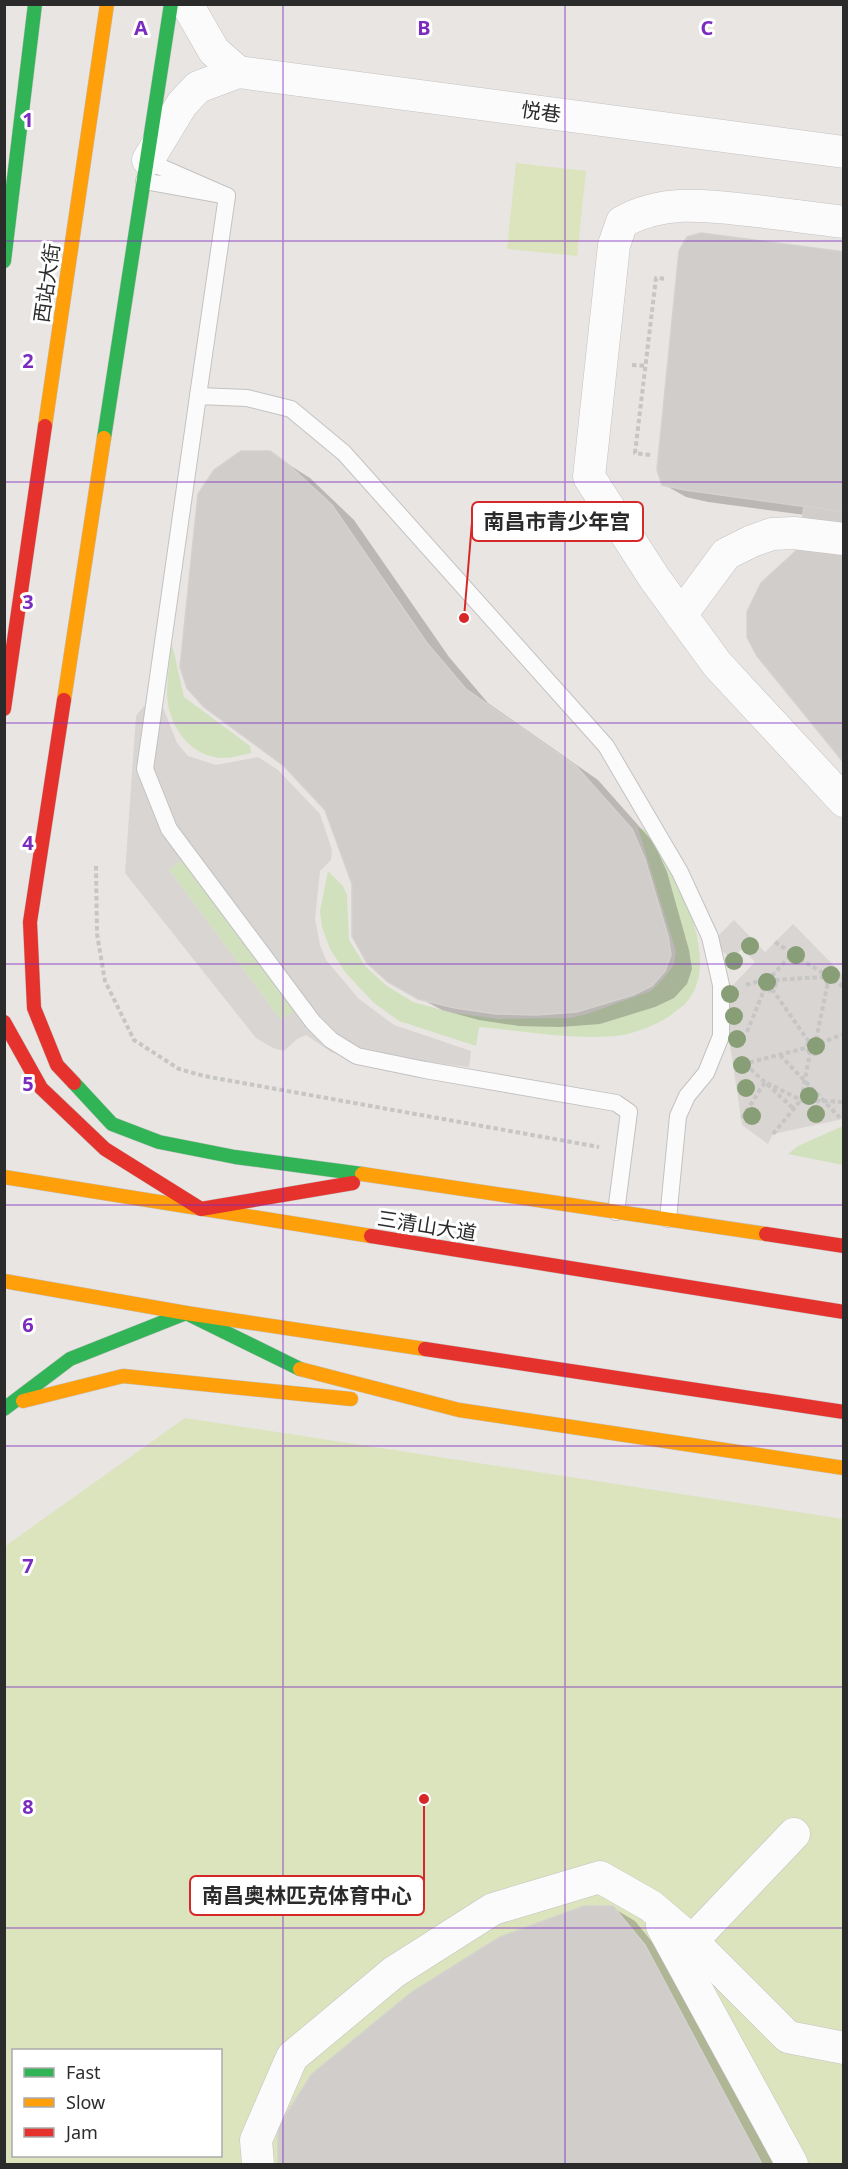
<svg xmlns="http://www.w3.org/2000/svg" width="848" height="2169" font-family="'Noto Sans','Noto Sans SC',sans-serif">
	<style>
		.green { fill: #d1e1be }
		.pitch { fill: #dbe4bc; fill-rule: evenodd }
		.plaza { fill: #d9d5d2; fill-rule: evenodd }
		.shadow { fill: #0003 }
		.building { fill: #d0cdcb; stroke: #d4d1ce; stroke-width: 1.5 }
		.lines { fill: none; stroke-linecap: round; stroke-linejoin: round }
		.lane-casing { stroke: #c3c2c2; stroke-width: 18 }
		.street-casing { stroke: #c3c2c2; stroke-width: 33 }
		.fast-casing { stroke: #c3c2c2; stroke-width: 15 }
		.slow-casing { stroke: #c3c2c2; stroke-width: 15 }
		.jam-casing { stroke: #c3c2c2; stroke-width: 15 }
		.path { stroke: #c6c6c6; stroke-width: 4; stroke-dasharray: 4.5 3; stroke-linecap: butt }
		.lane { stroke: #fcfbfb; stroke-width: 16 }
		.street { stroke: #fcfbfb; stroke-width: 32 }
		.fast { stroke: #30b455; stroke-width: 14 }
		.slow { stroke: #ff9f0a; stroke-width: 14 }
		.jam { stroke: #e5322d; stroke-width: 14 }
		.tree { fill: #889e77 }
		.grid { fill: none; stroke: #7b2cbf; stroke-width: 1.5; stroke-opacity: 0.55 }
		.labels { text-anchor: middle; stroke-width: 6; stroke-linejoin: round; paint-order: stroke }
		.street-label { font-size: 20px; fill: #2b2b2b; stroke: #fff }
		.grid-label { font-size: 20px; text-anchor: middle; font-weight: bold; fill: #7b2cbf; stroke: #fff; stroke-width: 6; stroke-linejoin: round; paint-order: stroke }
		.leader { fill: none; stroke: #d62828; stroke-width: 2 }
		.callout-dot { fill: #d62828; stroke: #fff; stroke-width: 2 }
		.callout { fill: #fff; stroke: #d62828; stroke-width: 2 }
		.callout-label { font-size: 21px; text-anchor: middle; font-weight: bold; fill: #2b2b2b }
	</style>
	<rect width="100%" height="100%" fill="#e9e5e2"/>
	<g class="green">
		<path d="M171 644 174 652 184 697 250 746 251 753C242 755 232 758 224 758 191 758 168 726 167 695 167 679 170 661 171 644Z"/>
		<path d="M638 828 649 831C673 872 726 960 685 1004 681 1008 675 1011 671 1015 659 1024 631 1035 616 1036 571 1040 523 1031 479 1027L476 1046 399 1021 374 1003 345 972 330 949 322 927 320 911 328 871 343 886 347 895 349 940 366 967 387 986 413 1002 453 1013 498 1019 571 1018 587 1014 651 991 664 978 674 965 676 951Z"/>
		<polygon points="187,856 299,1007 281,1020 169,870"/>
		<polygon points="843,1126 843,1165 788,1154 798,1146"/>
	</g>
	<g class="pitch">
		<polygon points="516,163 586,171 577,256 507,249"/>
		<path d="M185 1418 843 1519V2164H5L4 1547ZM14 2050H220V2156H14Z"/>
	</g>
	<g class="plaza">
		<path d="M155 704 162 705 177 743 188 756 216 765 258 757 278 770 320 814 332 850 331 860 320 871 315 919 320 945 326 960 359 999 394 1025 471 1051 469 1067 427 1062 413 1068 407 1075 331 1052 306 1035 297 1039 284 1051 273 1048 256 1038 125 873 136 716 144 706ZM187 856 299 1007 281 1020 169 870Z"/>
		<polygon points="734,920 765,952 793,924 843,975 843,1119 773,1134 768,1144 742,1125 721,985 732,986 755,962 742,949 731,959 712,942"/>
	</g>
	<g class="shadow">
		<polygon points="844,253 800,548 805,515 708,502 686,497 663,484"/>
		<polygon points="269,452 310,478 354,520 449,657 488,703 598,780 654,843 667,872 689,950 692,969 687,984 674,998 655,1007 600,1024 560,1027 519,1026 479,1020 442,1010 412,994 354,884 326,809 285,764"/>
		<polygon points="613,1908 635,1921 666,1959 776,2164 279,2164 279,2127"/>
	</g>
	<g class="building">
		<polygon points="701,233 844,252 844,512 685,490 662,485 657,470 679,251 687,237"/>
		<polygon points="241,451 270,451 288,464 332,505 427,643 466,689 576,766 632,829 645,859 668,936 671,955 665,971 652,986 633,995 577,1012 537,1015 496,1014 455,1008 418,999 388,982 367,963 352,936 352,884 325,810 284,766 204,707 187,688 180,667 198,494 214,470"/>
		<polygon points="804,506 844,512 844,554 799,548"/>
		<polygon points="799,548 844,554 844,763 757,656 747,637 747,612 761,583"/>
		<polygon points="584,1906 613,1906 645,1945 762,2164 278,2164 278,2127 312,2074 412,1992 500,1937"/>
	</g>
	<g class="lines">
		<g class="lane-casing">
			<g id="lane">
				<polyline points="144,181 227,196 147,161"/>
				<polyline points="198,396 227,196"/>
				<polyline points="616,1212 629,1112 616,1103 425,1070 357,1056 331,1040 313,1022 169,829 145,769 198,396 247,398 291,409 344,453 606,746 680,872 710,937 721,985 721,1036 706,1073 687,1096 678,1116 668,1219"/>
			</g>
		</g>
		<g class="street-casing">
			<g id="street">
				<polyline points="238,72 844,152"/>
				<polyline points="148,160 182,104 198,87 238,72 214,51 187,4"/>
				<path d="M844 222C815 218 786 215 757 211 710 206 666 198 622 222L614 245 589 477 655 579 717 664 844 801"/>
				<polyline points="681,615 726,554 752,541 772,534 794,533 844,539"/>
				<polyline points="662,1926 792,2164"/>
				<polyline points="692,1941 794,1834"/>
				<polyline points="258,2164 256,2140 292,2057 394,1972 493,1909 600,1877 651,1906 692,1941 788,2037 844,2048"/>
			</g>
		</g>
		<g class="fast-casing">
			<g id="fast">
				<polyline points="4,261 35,4"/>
				<polyline points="104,438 171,4"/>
				<polyline points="74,1083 112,1124 159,1142 235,1157 362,1174"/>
				<polyline points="4,1409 70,1359 186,1313 300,1369"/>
			</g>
		</g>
		<g class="slow-casing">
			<g id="slow">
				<polyline points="45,426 107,4"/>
				<polyline points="64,700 104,438"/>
				<polyline points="362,1174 766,1234"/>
				<polyline points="4,1177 371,1236"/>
				<polyline points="4,1281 186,1313 425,1349"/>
				<polyline points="300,1369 459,1410 844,1468"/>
				<polyline points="23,1401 123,1376 351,1399"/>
			</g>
		</g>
		<g class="jam-casing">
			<g id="jam">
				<polyline points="64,700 30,922 34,1008 57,1065 74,1083"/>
				<polyline points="4,709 45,426"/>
				<polyline points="4,1022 41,1088 105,1149 201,1209 353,1183"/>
				<polyline points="766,1234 844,1246"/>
				<polyline points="371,1236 844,1312"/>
				<polyline points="425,1349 844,1412"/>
			</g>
		</g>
		<g class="path">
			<polyline points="632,365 646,366"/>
			<polyline points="650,455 635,453 656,278 667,279"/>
			<polyline points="96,866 97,934 105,981 134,1040 179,1069 204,1076 599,1147"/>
			<polyline points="775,942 790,952"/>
			<circle cx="795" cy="956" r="6"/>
			<polyline points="800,959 823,973"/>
			<circle cx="828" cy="976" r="6"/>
			<circle cx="768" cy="983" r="8"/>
			<polyline points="772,976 789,957"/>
			<polyline points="775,980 823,977"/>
			<polyline points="833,980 844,987"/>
			<polyline points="746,985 759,981"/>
			<polyline points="772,989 809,1042"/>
			<polyline points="747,1032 764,990"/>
			<circle cx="814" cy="1047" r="7"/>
			<polyline points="816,1040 828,982"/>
			<polyline points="820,1043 844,1034"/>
			<polyline points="780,1055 842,1120"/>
			<polyline points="745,1064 794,1109"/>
			<polyline points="735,1066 806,1048"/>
			<polyline points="742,1118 765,1082 801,1100 844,1102"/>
			<polyline points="773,1134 801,1100 810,1053"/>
		</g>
		<use href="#lane" class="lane"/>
		<use href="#street" class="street"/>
		<use href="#fast" class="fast"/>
		<use href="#slow" class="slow"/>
		<use href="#jam" class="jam"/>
	</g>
	<g class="tree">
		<circle cx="750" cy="946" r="9"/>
		<circle cx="796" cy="955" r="9"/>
		<circle cx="734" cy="961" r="9"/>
		<circle cx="831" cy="975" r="9"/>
		<circle cx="767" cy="982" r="9"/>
		<circle cx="730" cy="994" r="9"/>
		<circle cx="734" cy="1016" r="9"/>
		<circle cx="737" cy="1039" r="9"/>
		<circle cx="816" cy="1046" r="9"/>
		<circle cx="742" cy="1065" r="9"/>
		<circle cx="746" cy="1088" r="9"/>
		<circle cx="809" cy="1096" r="9"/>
		<circle cx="816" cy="1114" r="9"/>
		<circle cx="752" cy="1116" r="9"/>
	</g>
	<path class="grid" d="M283 4V2164M565 4V2164M4 241H844M4 482H844M4 723H844M4 964H844M4 1205H844M4 1446H844M4 1687H844M4 1928H844"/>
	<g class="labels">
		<g class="street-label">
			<text transform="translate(541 112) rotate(8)" y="7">悦巷</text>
			<text transform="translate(47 283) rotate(-82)" y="7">西站大街</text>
			<text transform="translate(427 1226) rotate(9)" y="7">三清山大道</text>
		</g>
	</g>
	<g class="grid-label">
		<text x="141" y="35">A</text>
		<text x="424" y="35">B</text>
		<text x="707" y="35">C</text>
		<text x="28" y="127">1</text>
		<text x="28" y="368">2</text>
		<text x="28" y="609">3</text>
		<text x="28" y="850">4</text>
		<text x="28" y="1091">5</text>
		<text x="28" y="1332">6</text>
		<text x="28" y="1573">7</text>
		<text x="28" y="1814">8</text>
	</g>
	<path class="leader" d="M464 618L472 522M424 1799L424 1895"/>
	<g class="callout-dot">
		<circle cx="464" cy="618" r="6"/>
		<circle cx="424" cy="1799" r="6"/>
	</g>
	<g class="callout">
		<rect x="472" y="502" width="171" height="39" rx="6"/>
		<rect x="190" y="1876" width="234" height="39" rx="6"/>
	</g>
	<g class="callout-label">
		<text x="557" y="529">南昌市青少年宫</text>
		<text x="307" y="1903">南昌奥林匹克体育中心</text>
	</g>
	<rect width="848" height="2169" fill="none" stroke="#2b2b2b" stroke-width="12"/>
	<rect x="12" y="2049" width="210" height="108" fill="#ffffff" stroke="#aaaaaa" stroke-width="1.5"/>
	<rect x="24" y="2068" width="30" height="9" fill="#30b455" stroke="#aaaaaa" stroke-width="1.5"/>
	<text x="66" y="2079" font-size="18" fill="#2b2b2b">Fast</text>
	<rect x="24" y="2098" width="30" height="9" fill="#ff9f0a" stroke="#aaaaaa" stroke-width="1.5"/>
	<text x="66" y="2109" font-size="18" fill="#2b2b2b">Slow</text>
	<rect x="24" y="2128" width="30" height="9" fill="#e5322d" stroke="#aaaaaa" stroke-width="1.5"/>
	<text x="66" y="2139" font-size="18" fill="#2b2b2b">Jam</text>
</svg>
